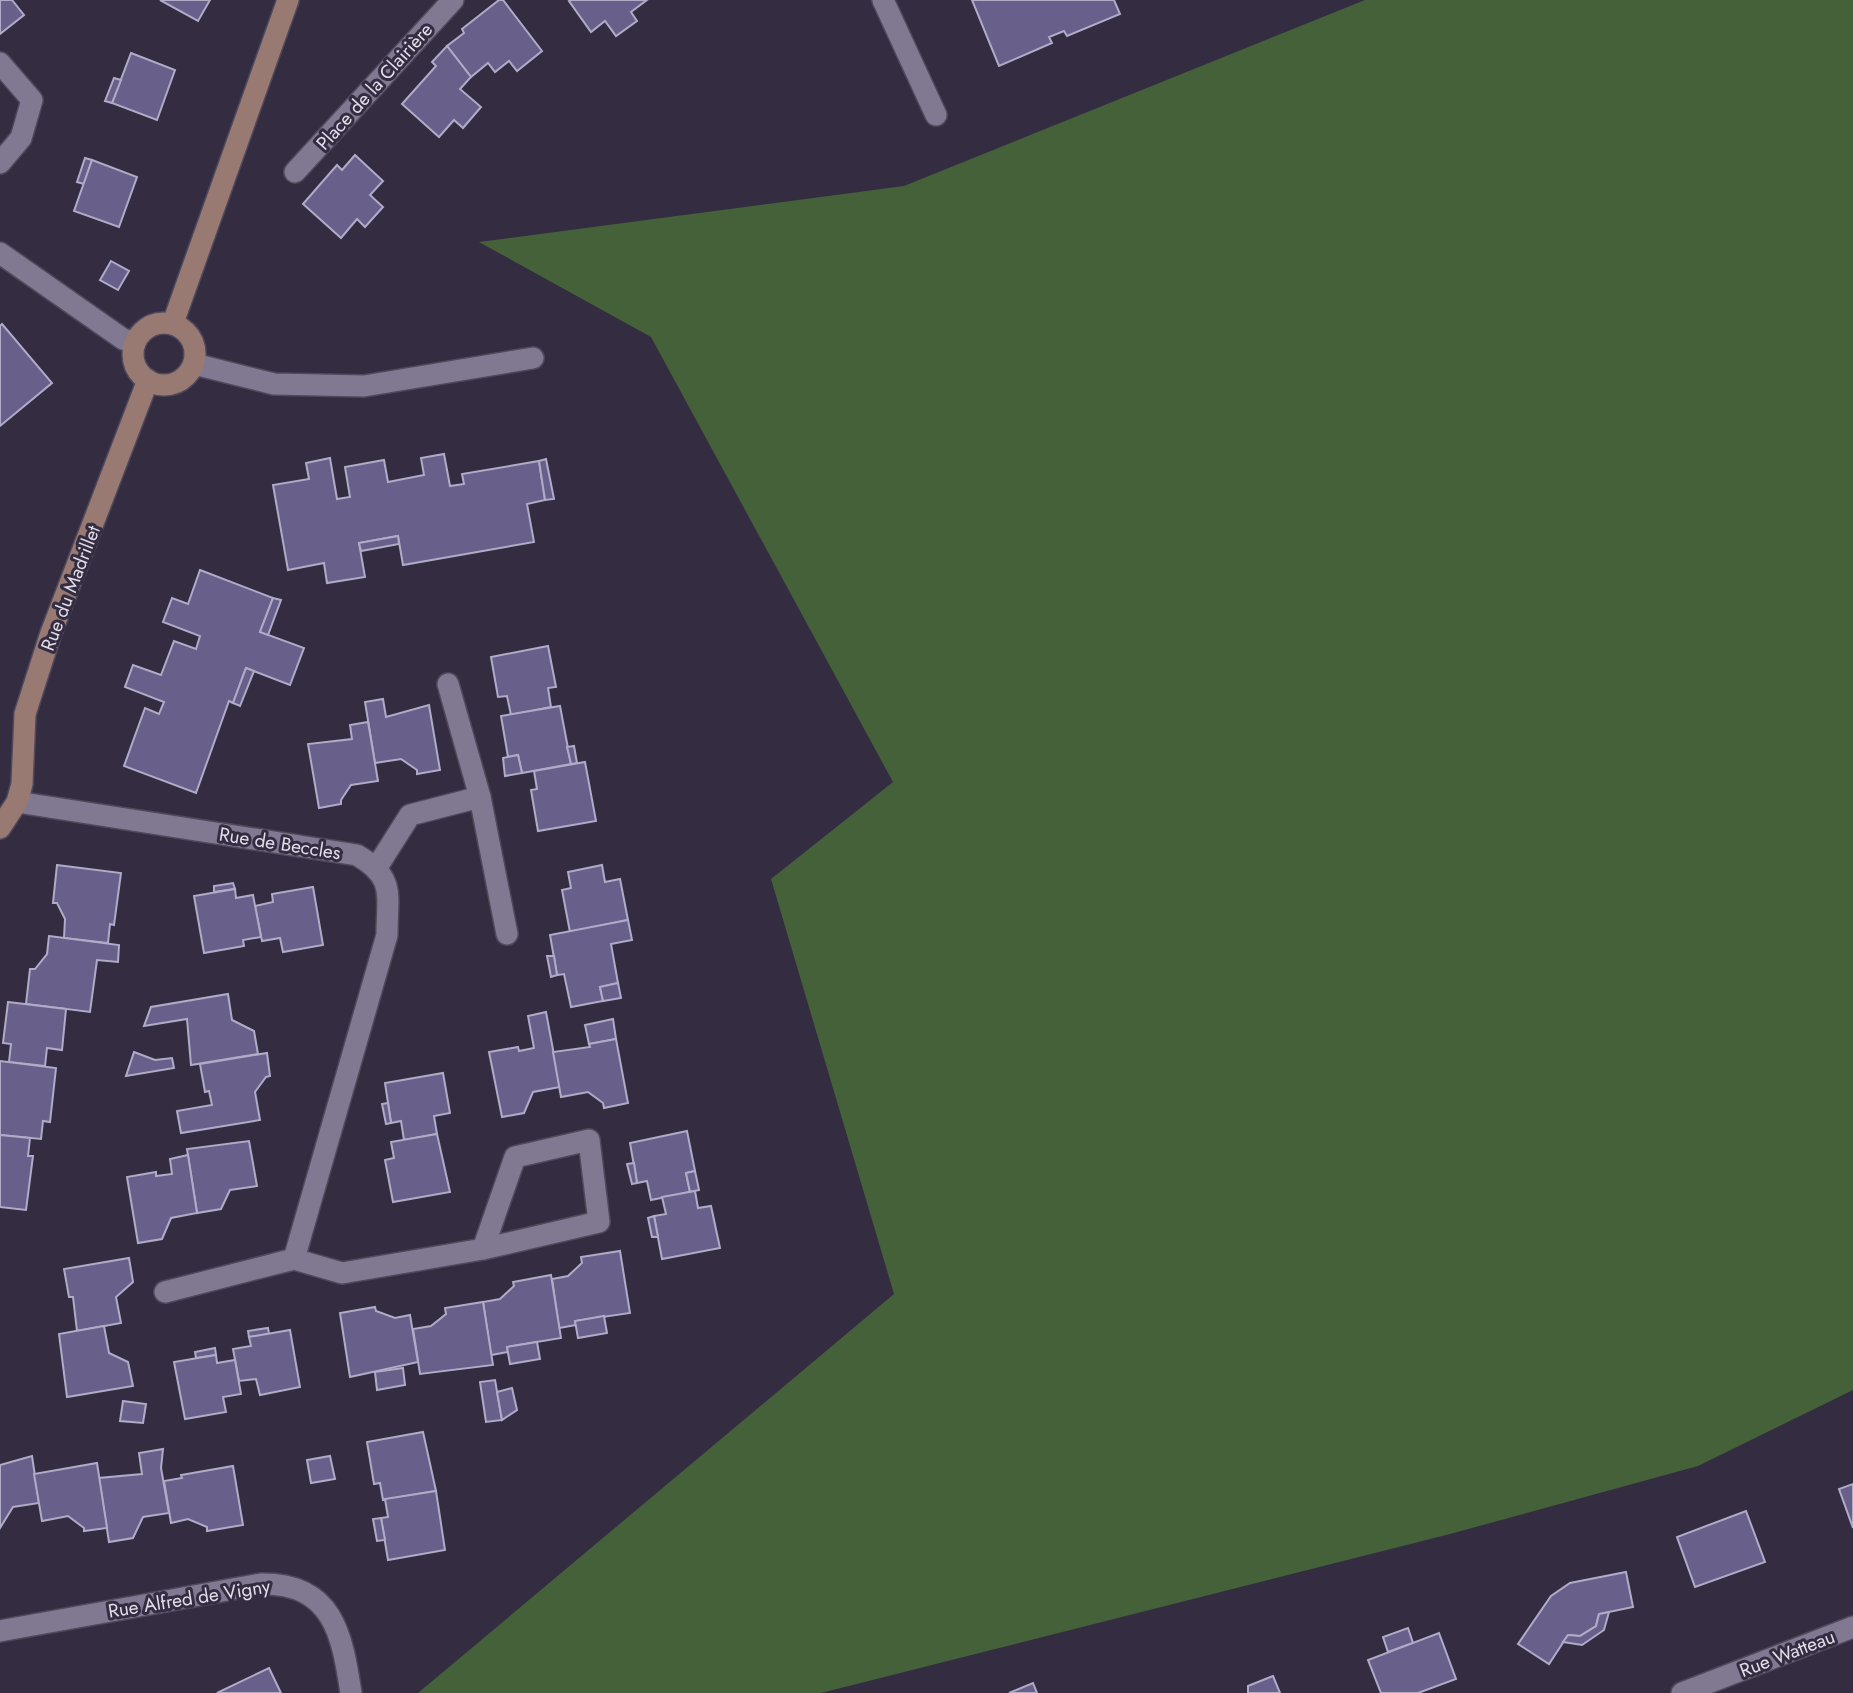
<svg xmlns="http://www.w3.org/2000/svg" width="1853" height="1693" font-family="Jost,sans-serif">
	<style>
		.forest { fill: #446139 }
		.building { fill: #685f8b; stroke: #b0abc7; stroke-width: 2 }
		.lines { fill: none; stroke-linecap: round; stroke-linejoin: round }
		.lane-casing { stroke: #4f495b; stroke-width: 24 }
		.street-casing { stroke: #4f495b; stroke-width: 24 }
		.secondary-casing { stroke: #4f495b; stroke-width: 24 }
		.lane { stroke: #817992; stroke-width: 21 }
		.street { stroke: #817992; stroke-width: 21 }
		.secondary { stroke: #987a73; stroke-width: 21 }
		.labels { text-anchor: middle; stroke-width: 6; stroke-linejoin: round; paint-order: stroke }
		.street-label { font-size: 19px; fill: #e2ddeb; stroke: #342d42 }
	</style>
	<rect width="100%" height="100%" fill="#342d42"/>
	<polygon class="forest" points="1365,0 1853,0 1853,1390 1698,1466 1450,1534 821,1693 418,1693 894,1294 771,879 893,782 651,337 479,242 904,186"/>
	<g class="building">
		<polygon points="0,0 12,0 24,15 0,34"/>
		<polygon points="160,0 210,0 198,21"/>
		<polygon points="499,0 503,0 542,51 517,71 509,61 495,72 488,63 471,77 447,46 464,33 462,29"/>
		<polygon points="571,0 647,0 631,12 637,21 616,36 605,21 591,32 569,1"/>
		<polygon points="972,0 1114,0 1120,14 1067,36 1064,31 1049,37 1052,43 999,66"/>
		<polygon points="447,46 471,77 460,89 481,107 463,128 454,120 439,137 402,104 436,66 432,62"/>
		<polygon points="131,53 175,70 157,120 112,103"/>
		<polygon points="114,78 121,80 112,103 105,101"/>
		<polygon points="355,155 383,181 370,195 383,207 365,227 357,219 341,238 303,204 337,165 342,170"/>
		<polygon points="85,158 92,160 84,184 77,182"/>
		<polygon points="92,160 137,177 119,227 74,211"/>
		<polygon points="111,261 129,271 118,290 100,280"/>
		<polygon points="2,324 52,383 0,426 0,326"/>
		<polygon points="444,454 450,486 464,484 462,474 539,461 545,500 527,504 534,542 403,565 398,536 359,543 365,577 327,583 324,563 288,570 273,485 309,479 306,463 330,458 337,499 350,497 345,467 384,460 388,482 424,475 421,458"/>
		<polygon points="546,459 554,499 545,500 539,461"/>
		<polygon points="398,536 399,544 361,551 359,543"/>
		<polygon points="200,570 273,598 260,632 304,648 290,685 246,668 233,703 229,701 196,793 124,766 145,708 159,714 164,702 125,687 133,665 161,675 174,641 196,649 200,636 163,622 172,598 188,604"/>
		<polygon points="273,598 281,600 268,635 260,632"/>
		<polygon points="548,646 556,687 548,688 551,707 511,715 507,696 498,697 491,657"/>
		<polygon points="246,668 254,671 240,706 233,703"/>
		<polygon points="383,699 386,717 429,705 440,770 417,774 417,770 401,759 375,763 365,702"/>
		<polygon points="560,706 571,764 522,773 518,755 508,757 501,716"/>
		<polygon points="368,722 378,781 351,785 341,800 341,804 319,808 308,744 352,739 350,725"/>
		<polygon points="574,746 577,763 571,764 567,747"/>
		<polygon points="518,755 522,773 505,776 503,758"/>
		<polygon points="585,762 596,821 538,831 531,790 537,789 534,771"/>
		<polygon points="57,865 121,873 114,925 110,924 108,943 64,938 65,919 57,903 53,903"/>
		<polygon points="602,865 605,882 620,879 628,920 570,932 562,890 571,888 568,872"/>
		<polygon points="233,883 235,889 214,892 214,886"/>
		<polygon points="313,887 323,945 283,952 280,938 262,941 255,906 273,902 272,894"/>
		<polygon points="235,889 236,898 253,895 261,937 243,940 244,946 204,953 194,896"/>
		<polygon points="628,920 632,940 611,944 618,983 600,987 603,1001 571,1007 564,974 557,975 550,935"/>
		<polygon points="49,936 119,945 118,962 97,960 90,1012 26,1004 30,969 35,969 47,954"/>
		<polygon points="547,956 554,956 557,975 551,977"/>
		<polygon points="618,983 621,998 603,1001 600,987"/>
		<polygon points="228,994 232,1020 254,1031 258,1054 191,1065 187,1019 144,1026 151,1007"/>
		<polygon points="8,1002 66,1009 62,1050 47,1048 45,1066 9,1062 11,1044 3,1043"/>
		<polygon points="546,1012 560,1087 533,1092 524,1113 502,1117 489,1052 518,1047 519,1051 534,1048 528,1016"/>
		<polygon points="613,1019 616,1039 589,1044 585,1025"/>
		<polygon points="616,1039 628,1103 604,1108 603,1103 588,1092 561,1097 553,1052 590,1047 589,1044"/>
		<polygon points="134,1052 155,1060 172,1058 174,1068 126,1076"/>
		<polygon points="267,1053 270,1076 266,1077 255,1092 260,1120 181,1133 177,1111 212,1105 209,1091 205,1092 200,1064"/>
		<polygon points="0,1061 56,1068 50,1122 43,1121 41,1139 0,1135"/>
		<polygon points="443,1073 450,1113 434,1116 437,1134 404,1140 401,1121 391,1123 385,1083"/>
		<polygon points="388,1103 391,1123 386,1124 382,1104"/>
		<polygon points="687,1131 695,1171 686,1173 690,1192 651,1200 647,1181 637,1183 630,1143"/>
		<polygon points="437,1134 450,1192 393,1202 385,1160 394,1158 391,1142"/>
		<polygon points="0,1135 30,1138 28,1156 33,1156 26,1210 0,1207"/>
		<polygon points="249,1141 257,1186 230,1190 221,1209 197,1213 187,1149"/>
		<polygon points="188,1155 197,1213 171,1218 162,1239 138,1243 127,1177 156,1172 156,1176 172,1174 170,1159"/>
		<polygon points="634,1163 637,1183 632,1184 627,1164"/>
		<polygon points="695,1171 699,1190 690,1192 686,1173"/>
		<polygon points="695,1191 698,1208 711,1206 720,1248 662,1259 654,1216 666,1214 662,1197"/>
		<polygon points="654,1216 658,1237 652,1237 648,1218"/>
		<polygon points="620,1251 630,1313 575,1321 576,1325 559,1328 552,1279 568,1276 582,1263 581,1257"/>
		<polygon points="129,1258 133,1282 116,1297 121,1323 77,1331 73,1297 69,1297 64,1269"/>
		<polygon points="551,1275 561,1338 507,1347 508,1352 491,1355 483,1302 500,1299 514,1286 513,1282"/>
		<polygon points="483,1302 493,1365 420,1374 413,1329 431,1326 446,1314 445,1308"/>
		<polygon points="375,1307 376,1311 395,1318 410,1315 418,1362 350,1377 340,1313"/>
		<polygon points="604,1316 607,1333 578,1338 575,1321"/>
		<polygon points="104,1326 109,1353 128,1362 133,1386 67,1397 59,1334"/>
		<polygon points="268,1328 269,1334 249,1337 248,1331"/>
		<polygon points="290,1330 300,1387 260,1395 256,1379 239,1381 233,1349 251,1346 249,1337"/>
		<polygon points="537,1342 540,1359 510,1364 507,1347"/>
		<polygon points="215,1348 216,1355 196,1358 195,1352"/>
		<polygon points="216,1355 217,1363 235,1360 241,1394 223,1397 226,1412 185,1419 174,1362"/>
		<polygon points="403,1368 405,1385 377,1390 375,1372"/>
		<polygon points="495,1380 502,1420 486,1422 480,1382"/>
		<polygon points="512,1388 517,1410 502,1420 497,1392"/>
		<polygon points="123,1401 146,1404 143,1423 120,1421"/>
		<polygon points="423,1432 436,1491 383,1500 380,1483 374,1484 367,1442"/>
		<polygon points="163,1449 161,1468 169,1513 143,1517 133,1538 109,1542 99,1478 142,1474 139,1453"/>
		<polygon points="32,1456 39,1503 13,1507 0,1528 0,1465"/>
		<polygon points="330,1456 335,1479 311,1483 307,1460"/>
		<polygon points="97,1463 107,1528 84,1531 84,1528 68,1516 42,1521 34,1474"/>
		<polygon points="233,1466 243,1525 207,1531 207,1527 188,1519 171,1523 164,1481 182,1478 181,1475"/>
		<polygon points="1853,1484 1853,1528 1839,1489"/>
		<polygon points="436,1491 445,1550 388,1560 381,1518 388,1517 385,1499"/>
		<polygon points="1746,1511 1765,1562 1695,1587 1677,1537"/>
		<polygon points="381,1518 385,1540 377,1541 373,1519"/>
		<polygon points="1626,1572 1633,1607 1599,1614 1596,1626 1580,1636 1568,1635 1549,1664 1518,1644 1551,1596 1570,1583"/>
		<polygon points="1609,1612 1604,1630 1582,1645 1563,1642 1568,1635 1580,1636 1596,1626 1599,1614"/>
		<polygon points="1408,1628 1413,1643 1388,1652 1383,1637"/>
		<polygon points="1439,1633 1456,1679 1418,1693 1381,1693 1368,1660"/>
		<polygon points="269,1668 281,1693 217,1693"/>
		<polygon points="1273,1676 1280,1693 1248,1693 1248,1686"/>
		<polygon points="1033,1683 1037,1693 1009,1693"/>
	</g>
	<g class="lines">
		<g class="lane-casing">
			<g id="lane">
				<polyline points="883,0 936,115"/>
				<polyline points="0,63 32,100 21,138 0,163"/>
			</g>
		</g>
		<g class="street-casing">
			<g id="street">
				<polyline points="295,172 453,0"/>
				<polyline points="0,253 123,339 135,343"/>
				<polyline points="194,364 274,384 364,386 533,358"/>
				<polyline points="480,797 507,934"/>
				<path d="M17 802 357 855C396 878 387 894 387 935L294 1259"/>
				<polyline points="377,867 410,815 480,797 448,684"/>
				<polyline points="165,1292 294,1259 342,1273 483,1249 515,1157 589,1140 599,1222 483,1249"/>
				<path d="M0 1631 261 1584C333 1583 342 1634 351 1693"/>
				<polyline points="1682,1693 1853,1627"/>
			</g>
		</g>
		<g class="secondary-casing">
			<g id="secondary">
				<circle cx="164" cy="354" r="31"/>
				<polyline points="173,323 288,0"/>
				<polyline points="0,828 17,802 22,784 25,714 51,633 148,380"/>
			</g>
		</g>
		<use href="#lane" class="lane"/>
		<use href="#street" class="street"/>
		<use href="#secondary" class="secondary"/>
	</g>
	<g class="labels">
		<g class="street-label">
			<text transform="translate(374 86) rotate(-48)" y="7">Place de la Clairière</text>
			<text transform="translate(70 588) rotate(-69)" y="7">Rue du Madrillet</text>
			<text transform="translate(280 843) rotate(9)" y="7">Rue de Beccles</text>
			<text transform="translate(189 1598) rotate(-9)" y="7">Rue Alfred de Vigny</text>
			<text transform="translate(1787 1653) rotate(-21)" y="7">Rue Watteau</text>
		</g>
	</g>
</svg>
